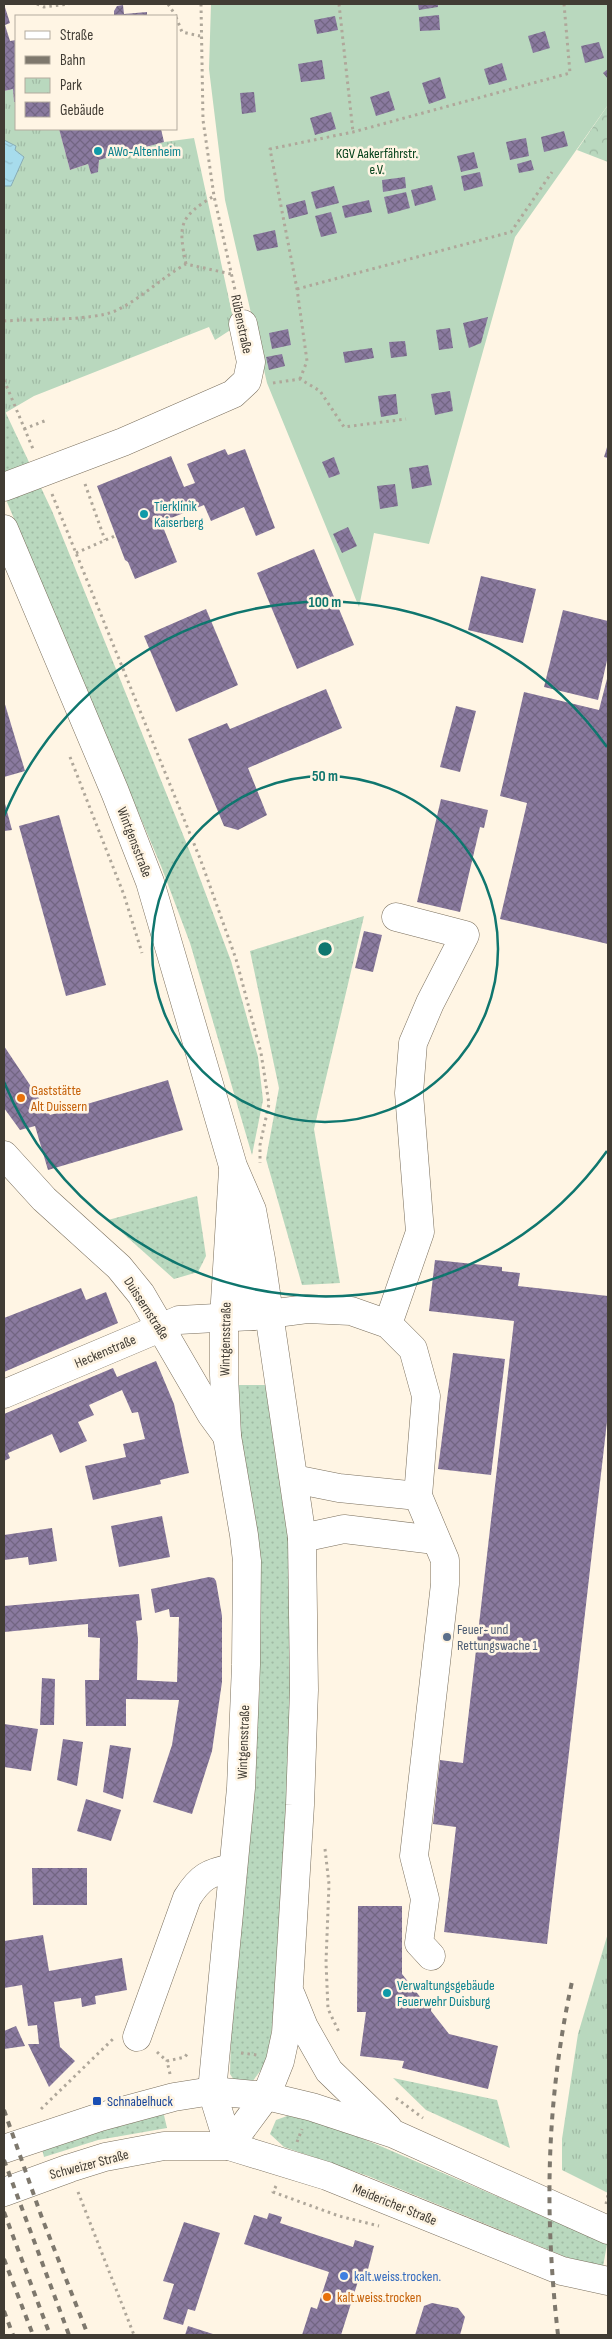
<svg xmlns="http://www.w3.org/2000/svg" width="612" height="2339" font-family="'Sofia Sans Condensed',sans-serif">
	<style>
		.grass { fill: url(#grass-dots) }
		.forest { fill: url(#forest-crowns) }
		.park { fill: url(#park-tufts) }
		.garden { fill: #b9d8be }
		.water { fill: url(#water-ripples); stroke: #88acb5 }
		.building { fill: url(#building-cross-hatch) }
		.lines { fill: none; stroke-linecap: round; stroke-linejoin: round }
		.minor-casing { stroke: #7a6f5d; stroke-width: 29 }
		.major-casing { stroke: #7a6f5d; stroke-width: 29 }
		.path { stroke: #afa79a; stroke-width: 3; stroke-dasharray: 2.5 4; stroke-linecap: butt }
		.minor { stroke: #fff; stroke-width: 28 }
		.major { stroke: #fff; stroke-width: 28 }
		.rail { stroke: #7e786d; stroke-width: 4; stroke-dasharray: 6 6; stroke-linecap: butt }
		.ring { fill: none; stroke: #0f766e; stroke-width: 2.5 }
		.culture-dot { fill: #0f9aa8; stroke: #fff5e4; stroke-width: 2 }
		.food-dot { fill: #e8710a; stroke: #fff5e4; stroke-width: 2 }
		.service-dot { fill: #5c6f8a; stroke: #fff5e4; stroke-width: 2 }
		.transit-dot { fill: #1a4fb4; stroke: #fff5e4; stroke-width: 2 }
		.shop-dot { fill: #3f7fe0; stroke: #fff5e4; stroke-width: 2 }
		.labels { text-anchor: middle; stroke-width: 5; stroke-linejoin: round; paint-order: stroke }
		.culture-label { font-size: 14px; fill: #0d838f; stroke: #fff5e4; text-anchor: start }
		.park-label { font-size: 14px; fill: #06421b; stroke: #fff5e4 }
		.street-label { font-size: 14px; fill: #413c34; stroke: #fff5e4 }
		.food-label { font-size: 14px; fill: #c56008; stroke: #fff5e4; text-anchor: start }
		.service-label { font-size: 14px; fill: #4e5e75; stroke: #fff5e4; text-anchor: start }
		.transit-label { font-size: 14px; fill: #164399; stroke: #fff5e4; text-anchor: start }
		.shop-label { font-size: 14px; fill: #366cbe; stroke: #fff5e4; text-anchor: start }
		.centre { fill: #0f766e; stroke: #fff5e4; stroke-width: 2.5 }
		.ring-label { font-size: 15px; text-anchor: middle; font-weight: bold; fill: #0f766e; stroke: #fff5e4; stroke-width: 5; stroke-linejoin: round; paint-order: stroke }
	</style>
	<defs>
		<pattern id="grass-dots" width="8" height="8" patternUnits="userSpaceOnUse" patternTransform="scale(1.25)"><rect width="8" height="8" fill="#b9d8be"/><path d="M2 2h.1M6 6h.1" fill="none" stroke="#a0baa4" stroke-width="1.8" stroke-linecap="round"/></pattern>
		<pattern id="forest-crowns" width="20" height="18" patternUnits="userSpaceOnUse" patternTransform="scale(1.25)"><rect width="20" height="18" fill="#b9d8be"/><path d="M2 6a3 3 0 1 1 6 0M12 15a3 3 0 1 1 6 0" fill="none" stroke="#a0baa4"/></pattern>
		<pattern id="park-tufts" width="24" height="20" patternUnits="userSpaceOnUse" patternTransform="scale(1.25)"><rect width="24" height="20" fill="#b9d8be"/><path d="M3 7l-1-3M5 7V3M7 7l1-3M15 17l-1-3M17 17v-4M19 17l1-3" fill="none" stroke="#a0baa4"/></pattern>
		<pattern id="water-ripples" width="26" height="14" patternUnits="userSpaceOnUse" patternTransform="scale(1.25)"><rect width="26" height="14" fill="#a7dcec"/><path d="M2 4q2-2 4 0t4 0M15 11q2-2 4 0t4 0" fill="none" stroke="#91becb"/></pattern>
		<pattern id="building-cross-hatch" width="8" height="8" patternUnits="userSpaceOnUse" patternTransform="scale(1.25)"><rect width="8" height="8" fill="#8a7a9f"/><path d="M0 0l8 8M0 8l8-8" fill="none" stroke="#726582"/></pattern>
	</defs>
	<rect width="100%" height="100%" fill="#fff5e4"/>
	<g class="grass">
		<polygon points="4,409 52,511 190,852 231,961 258,1057 263,1100 252,1155 190,943 161,866 4,495"/>
		<polygon points="364,916 314,1129 340,1283 302,1285 266,1159 279,1088 250,951"/>
		<polygon points="197,1196 206,1256 198,1272 174,1279 108,1220"/>
		<polygon points="231,1385 267,1385 290,1541 292,1655 288,1779 275,2003 270,2044 264,2066 252,2082 234,2080 230,2074 231,2038 260,1687 259,1542 237,1436"/>
		<polygon points="393,2078 497,2100 510,2148 426,2110"/>
		<polygon points="163,2111 167,2128 98,2140 44,2157 42,2149"/>
		<polygon points="290,2115 322,2122 378,2145 607,2244 603,2267 566,2257 368,2176 284,2147 270,2134 276,2120"/>
	</g>
	<polygon class="forest" points="608,105 608,162 577,150"/>
	<g class="park">
		<polygon points="13,89 14,102 16,102 16,129 59,129 70,170 88,164 91,174 98,171 99,160 164,142 194,138 235,327 215,340 209,327 34,396 5,413 4,409 4,91"/>
		<polygon points="608,1933 608,2193 562,2170 562,2139 578,2034"/>
	</g>
	<polygon class="garden" points="211,4 608,4 608,105 515,237 429,544 374,533 359,607 267,383 225,200 209,69"/>
	<polygon class="water" points="4,140 16,146 15,150 24,157 11,186 4,186"/>
	<g class="building">
		<polygon points="4,4 10,23 5,25 10,41 16,40 16,102 14,102 13,89 4,91"/>
		<polygon points="418,4 438,4 438,7 419,10"/>
		<polygon points="123,5 124,14 147,12 147,16 114,16 114,11 117,6"/>
		<polygon points="439,15 440,30 420,31 419,17"/>
		<polygon points="335,16 338,30 317,34 314,20"/>
		<polygon points="545,31 550,48 533,53 528,36"/>
		<polygon points="599,42 604,58 585,63 581,46"/>
		<polygon points="322,60 325,79 301,82 298,64"/>
		<polygon points="502,63 507,80 489,85 484,69"/>
		<polygon points="608,69 608,79 603,73"/>
		<polygon points="440,77 446,98 429,104 422,83"/>
		<polygon points="389,91 395,110 376,116 370,97"/>
		<polygon points="254,92 256,112 242,114 240,93"/>
		<polygon points="331,112 336,129 315,135 310,118"/>
		<polygon points="59,129 161,129 164,142 99,160 98,172 91,174 88,164 70,170"/>
		<polygon points="564,131 568,146 544,152 541,137"/>
		<polygon points="526,138 529,156 510,160 506,142"/>
		<polygon points="474,152 478,168 461,172 457,156"/>
		<polygon points="531,160 534,170 519,173 517,164"/>
		<polygon points="480,172 483,186 464,191 461,176"/>
		<polygon points="405,177 406,188 383,192 382,180"/>
		<polygon points="432,185 436,200 415,206 411,190"/>
		<polygon points="334,186 339,203 316,209 311,192"/>
		<polygon points="406,192 410,208 388,214 384,197"/>
		<polygon points="305,200 308,214 289,219 286,205"/>
		<polygon points="369,200 372,212 345,218 342,206"/>
		<polygon points="331,212 337,233 321,237 315,216"/>
		<polygon points="275,230 278,247 257,251 253,235"/>
		<polygon points="488,317 481,343 469,348 463,323"/>
		<polygon points="450,328 453,348 439,350 436,330"/>
		<polygon points="288,329 291,345 272,349 269,333"/>
		<polygon points="405,341 407,356 391,358 389,342"/>
		<polygon points="372,348 374,358 345,363 343,352"/>
		<polygon points="282,354 285,366 269,370 266,357"/>
		<polygon points="450,391 453,411 435,415 431,394"/>
		<polygon points="396,394 398,414 381,417 378,396"/>
		<polygon points="608,444 608,458 604,457"/>
		<polygon points="225,449 228,455 245,449 275,528 256,536 244,507 211,521 204,505 161,522 177,562 135,579 128,562 125,560 97,486 171,456 184,487 195,483 187,464"/>
		<polygon points="334,457 340,474 329,478 322,462"/>
		<polygon points="428,465 432,485 412,489 409,468"/>
		<polygon points="395,484 398,506 380,509 377,486"/>
		<polygon points="348,527 357,546 342,553 333,534"/>
		<polygon points="314,549 354,645 297,669 257,573"/>
		<polygon points="481,576 536,589 523,643 468,630"/>
		<polygon points="206,609 238,685 176,712 144,636"/>
		<polygon points="563,610 608,621 608,656 598,700 544,687"/>
		<polygon points="608,675 608,944 500,919 527,803 500,796 524,692 599,710"/>
		<polygon points="326,689 342,728 248,768 267,815 238,830 224,826 188,739 227,723 230,729"/>
		<polygon points="4,701 25,771 4,777"/>
		<polygon points="456,706 476,711 460,772 440,767"/>
		<polygon points="441,799 488,810 484,828 480,827 460,912 417,902"/>
		<polygon points="4,800 12,830 4,831"/>
		<polygon points="59,815 106,985 66,996 19,826"/>
		<polygon points="364,931 382,935 373,972 355,968"/>
		<polygon points="4,1046 50,1115 168,1080 183,1130 48,1170 35,1126 20,1130 4,1108"/>
		<polygon points="435,1260 502,1267 502,1271 520,1273 518,1286 608,1296 608,1413 547,1944 444,1932 456,1827 433,1824 440,1760 463,1763 514,1321 429,1311"/>
		<polygon points="81,1288 86,1300 106,1292 118,1323 4,1372 4,1318"/>
		<polygon points="453,1353 505,1359 491,1475 438,1469"/>
		<polygon points="156,1361 174,1404 189,1473 160,1480 161,1484 93,1500 85,1466 126,1457 123,1444 145,1439 138,1412 132,1413 122,1390 89,1405 94,1415 78,1422 87,1441 60,1453 52,1434 8,1453 10,1458 4,1461 4,1414 113,1368 117,1377"/>
		<polygon points="162,1516 170,1557 119,1567 111,1526"/>
		<polygon points="52,1528 57,1561 29,1565 28,1557 4,1560 4,1535"/>
		<polygon points="209,1577 214,1578 216,1581 222,1616 222,1682 212,1751 192,1814 153,1802 172,1745 179,1700 126,1699 126,1726 86,1726 85,1680 99,1680 100,1638 88,1637 88,1624 4,1632 4,1606 139,1594 142,1620 136,1621 138,1639 137,1680 177,1682 179,1617 170,1617 169,1609 155,1613 151,1589"/>
		<polygon points="42,1678 55,1679 54,1725 40,1725"/>
		<polygon points="4,1724 38,1729 31,1771 4,1767"/>
		<polygon points="63,1739 83,1742 77,1786 57,1780"/>
		<polygon points="110,1745 131,1748 123,1799 103,1792"/>
		<polygon points="86,1799 121,1810 111,1841 77,1831"/>
		<polygon points="32,1868 87,1868 87,1905 33,1905"/>
		<polygon points="358,1906 402,1906 402,1974 421,1998 432,1999 431,2011 449,2034 498,2046 488,2089 402,2068 404,2061 360,2056 366,2012 357,2012"/>
		<polygon points="43,1935 49,1971 122,1958 127,1990 95,1996 96,2004 82,2007 81,1998 54,2002 60,2047 75,2061 49,2087 28,2044 39,2044 37,2025 28,2026 22,1985 4,1988 4,1941"/>
		<polygon points="16,2026 25,2046 4,2049 4,2031"/>
		<polygon points="269,2213 282,2217 280,2223 353,2247 355,2240 374,2246 366,2277 360,2275 341,2335 302,2335 311,2307 317,2309 329,2272 244,2244 254,2215 267,2219"/>
		<polygon points="184,2222 220,2233 195,2311 188,2309 183,2325 163,2319 174,2284 163,2281"/>
		<polygon points="432,2303 458,2308 465,2317 460,2335 415,2335 424,2306"/>
		<polygon points="188,2326 216,2335 185,2335"/>
	</g>
	<g class="lines">
		<g class="minor-casing">
			<g id="minor">
				<polyline points="4,487 123,442 233,394 247,381 251,362 243,324"/>
				<polyline points="4,1155 44,1199 119,1267 141,1294 211,1414 227,1436"/>
				<polyline points="233,1222 253,1316"/>
				<polyline points="388,1324 420,1232 409,1093 413,1043 430,1003 465,935 396,917"/>
				<polyline points="4,1394 179,1320 253,1316 307,1309 351,1311 388,1324 413,1349 426,1396 418,1496 445,1560 445,1584 414,1856 425,1899 419,1943 431,1956"/>
				<polyline points="294,1479 339,1488 418,1496"/>
				<polyline points="302,1538 344,1529 435,1540"/>
				<path d="M137 2037 187 1898C200 1877 209 1872 233 1868"/>
			</g>
		</g>
		<g class="major-casing">
			<g id="major">
				<polyline points="4,529 115,792 150,882 233,1166 252,1210 261,1259 302,1538 304,1690 300,1805 286,2033 280,2061 266,2096 229,2146"/>
				<polyline points="291,1995 304,2027 329,2071 388,2128"/>
				<polyline points="229,2146 212,2091 241,1788 246,1665 247,1561 244,1535 227,1436 224,1375 224,1318 233,1170"/>
				<polyline points="4,2149 100,2117 174,2097 212,2091 266,2096 312,2107 394,2134 608,2230"/>
				<polyline points="4,2192 70,2168 105,2157 164,2146 229,2146 327,2176 562,2271 608,2281"/>
			</g>
		</g>
		<g class="path">
			<polyline points="37,4 44,7 69,4"/>
			<polyline points="168,4 176,16"/>
			<polyline points="201,4 203,120 214,196 237,299"/>
			<polyline points="339,4 353,132"/>
			<polyline points="176,17 182,32 200,36"/>
			<path d="M186 264C178 225 179 217 214 196"/>
			<polyline points="297,289 511,232 552,172"/>
			<path d="M4 321C31 319 92 321 115 311 141 299 161 278 186 264L231 274"/>
			<polyline points="300,379 307,361 297,289 270,149 353,132 570,73 564,4"/>
			<polyline points="4,380 33,449"/>
			<polyline points="273,383 300,379 320,391 344,427 406,419"/>
			<polyline points="24,429 47,420"/>
			<polyline points="85,484 105,540"/>
			<polyline points="52,494 201,861 236,959 261,1053 269,1104 260,1145 260,1163"/>
			<polyline points="76,553 117,535"/>
			<polyline points="70,757 124,895 142,953"/>
			<polyline points="325,1849 329,1884 326,1962 328,2009 339,2032"/>
			<polyline points="157,2052 167,2061"/>
			<polyline points="241,2053 257,2055"/>
			<polyline points="170,2074 167,2061 185,2057 189,2051"/>
			<polyline points="396,2098 423,2118"/>
			<polyline points="41,2109 113,2039"/>
			<polyline points="297,2142 302,2129"/>
			<polyline points="276,2186 273,2192 339,2216 379,2226"/>
			<polyline points="78,2192 134,2335"/>
			<polyline points="606,2204 608,2195"/>
		</g>
		<use href="#minor" class="minor"/>
		<use href="#major" class="major"/>
		<g class="rail">
			<polyline points="4,2110 42,2218 88,2335"/>
			<polyline points="4,2160 69,2335"/>
			<polyline points="4,2212 50,2335"/>
			<polyline points="4,2259 33,2335"/>
			<polyline points="4,2311 13,2335"/>
			<path d="M558 2335C544 2211 546 2100 573 1977"/>
		</g>
	</g>
	<g class="ring">
		<circle cx="325" cy="949" r="173"/>
		<path d="M607 1151A347 347 0 0 1 4 1082M4 816A347 347 0 0 1 607 747"/>
	</g>
	<g class="culture-dot">
		<circle cx="98" cy="151" r="5"/>
		<circle cx="144" cy="514" r="5"/>
		<circle cx="387" cy="1993" r="5"/>
	</g>
	<g class="food-dot">
		<circle cx="21" cy="1098" r="5"/>
		<circle cx="327" cy="2297" r="5"/>
	</g>
	<circle class="service-dot" cx="447" cy="1637" r="5"/>
	<rect class="transit-dot" x="92" y="2096" width="10" height="10" rx="2.5"/>
	<circle class="shop-dot" cx="344" cy="2276" r="5"/>
	<g class="labels">
		<g class="culture-label">
			<text x="108" y="156">AWo-Altenheim</text>
			<text x="154" y="511">Tierklinik<tspan x="154" dy="16">Kaiserberg</tspan></text>
			<text x="397" y="1990">Verwaltungsgebäude<tspan x="397" dy="16">Feuerwehr Duisburg</tspan></text>
		</g>
		<g class="park-label">
			<text x="377" y="158">KGV Aakerfährstr.<tspan x="377" dy="16">e.V.</tspan></text>
		</g>
		<g class="street-label">
			<text transform="translate(242 324) rotate(78)" y="5">Rübenstraße</text>
			<text transform="translate(135 842) rotate(69)" y="5">Wintgensstraße</text>
			<text transform="translate(147 1308) rotate(57)" y="5">Duissernstraße</text>
			<text transform="translate(225 1339) rotate(-89)" y="5">Wintgensstraße</text>
			<text transform="translate(105 1351) rotate(-23)" y="5">Heckenstraße</text>
			<text transform="translate(243 1742) rotate(-88)" y="5">Wintgensstraße</text>
			<text transform="translate(89 2164) rotate(-15)" y="5">Schweizer Straße</text>
			<text transform="translate(395 2204) rotate(22)" y="5">Meidericher Straße</text>
		</g>
		<g class="food-label">
			<text x="31" y="1095">Gaststätte<tspan x="31" dy="16">Alt Duissern</tspan></text>
			<text x="337" y="2302">kalt.weiss.trocken</text>
		</g>
		<g class="service-label">
			<text x="457" y="1634">Feuer- und<tspan x="457" dy="16">Rettungswache 1</tspan></text>
		</g>
		<g class="transit-label">
			<text x="107" y="2106">Schnabelhuck</text>
		</g>
		<g class="shop-label">
			<text x="354" y="2281">kalt.weiss.trocken.</text>
		</g>
	</g>
	<circle cx="325" cy="949" r="8" class="centre"/>
	<g class="ring-label">
		<text x="325" y="607">100 m</text>
		<text x="325" y="781">50 m</text>
	</g>
	<rect width="612" height="2339" fill="none" stroke="#413c34" stroke-width="10"/>
	<rect x="15" y="15" width="162" height="115" fill="#fff5e4" stroke="#b3ab9e"/>
	<rect x="25" y="31" width="25" height="8" fill="#ffffff" stroke="#b3ab9e"/>
	<text x="60" y="40" font-size="15" fill="#413c34">Straße</text>
	<rect x="25" y="56" width="25" height="8" fill="#7e786d" stroke="#b3ab9e"/>
	<text x="60" y="65" font-size="15" fill="#413c34">Bahn</text>
	<rect x="25" y="78" width="25" height="15" fill="url(#park-tufts)" stroke="#b3ab9e"/>
	<text x="60" y="90" font-size="15" fill="#413c34">Park</text>
	<rect x="25" y="102" width="25" height="15" fill="url(#building-cross-hatch)" stroke="#b3ab9e"/>
	<text x="60" y="115" font-size="15" fill="#413c34">Gebäude</text>
</svg>
